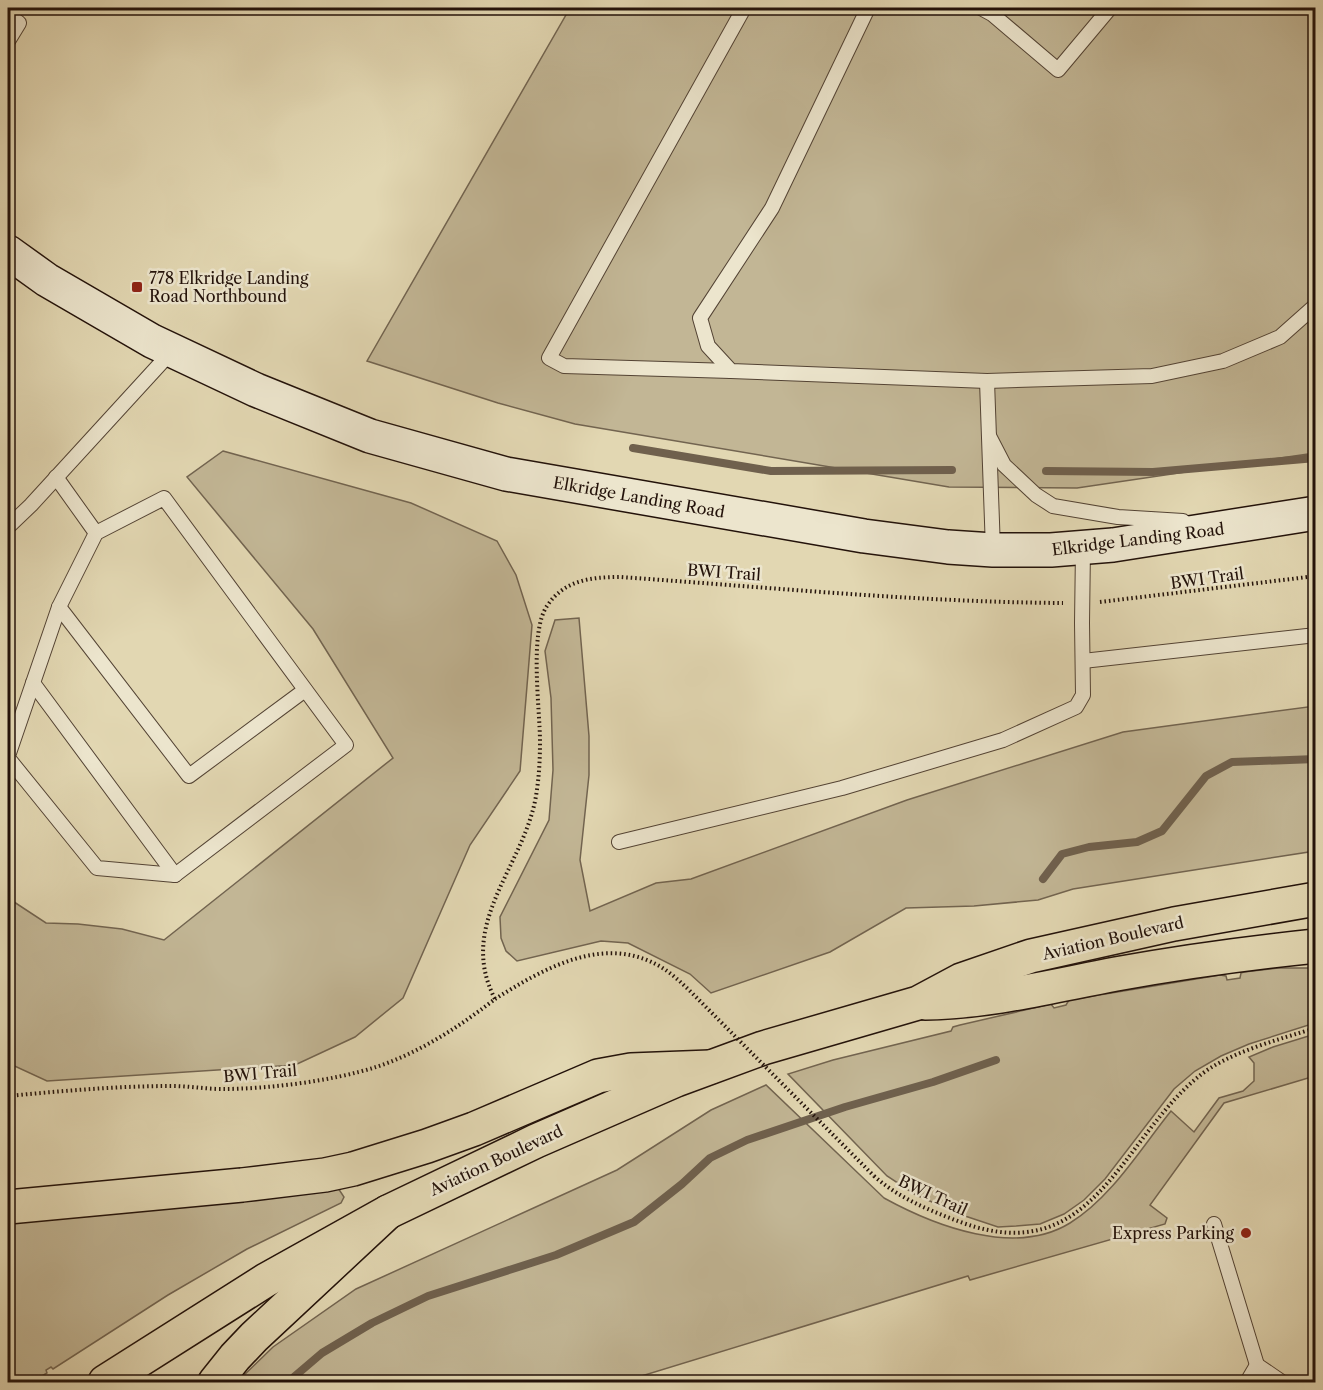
<svg xmlns="http://www.w3.org/2000/svg" width="1323" height="1390" font-family="'Libre Caslon Text',serif">
	<style>
		.green { fill: #c2b695; stroke: #726450; stroke-width: 1.5 }
		.lines { fill: none; stroke-linecap: round; stroke-linejoin: round }
		.stream { stroke: #6f604d; stroke-width: 8 }
		.lane-casing { stroke: #534334; stroke-width: 16 }
		.secondary-casing { stroke: #23120a; stroke-width: 36 }
		.primary-casing { stroke: #23120a; stroke-width: 36 }
		.highway-casing { stroke: #23120a; stroke-width: 36 }
		.path { stroke: #23120a; stroke-width: 4; stroke-dasharray: 1.5 3; stroke-linecap: butt }
		.lane { stroke: #ece5cd; stroke-width: 14 }
		.secondary { stroke: #ece5cd; stroke-width: 33 }
		.primary { stroke: #e2d7b2; stroke-width: 33 }
		.highway { stroke: #e2d7b2; stroke-width: 33 }
		.path-bridge { stroke: #23120a; stroke-width: 4; stroke-dasharray: 1.5 3; stroke-linecap: butt }
		.poi-dot { fill: #8f2418; stroke: #ece5cd; stroke-width: 2 }
		.labels { text-anchor: middle; stroke-width: 5; stroke-linejoin: round; paint-order: stroke }
		.poi-label { font-size: 16px; fill: #23120a; stroke: #ece5cd; text-anchor: start }
		.street-label { font-size: 16px; fill: #23120a; stroke: #ece5cd }
	</style>
	<rect width="100%" height="100%" fill="#e2d7b2"/>
	<filter id="stains"><feTurbulence type="fractalNoise" baseFrequency=".00333" numOctaves="4"/><feColorMatrix values="0 0 0 0 .2 0 0 0 0 .09 0 0 0 0 .02 0 0 0 .5 -.17"/></filter>
	<radialGradient id="worn" r=".72"><stop offset=".6" stop-color="#630" stop-opacity="0"/><stop offset="1" stop-color="#630" stop-opacity=".3"/></radialGradient>
	<g class="green">
		<polygon points="570,8 1315,8 1315,453 1077,488 949,487 575,424 498,403 367,361"/>
		<polygon points="223,451 411,503 497,541 516,575 532,625 520,771 470,845 403,998 355,1037 295,1065 47,1081 8,1063 8,898 46,923 78,924 122,929 164,940 393,758 313,629 187,477"/>
		<polygon points="579,618 589,736 589,775 580,860 590,911 656,883 691,879 907,800 1123,732 1315,706 1315,851 1073,889 1038,900 974,906 906,908 830,952 711,993 690,974 628,943 601,941 517,961 506,951 501,938 500,917 549,820 553,770 551,698 545,651 555,620"/>
		<polygon points="1278,968 1315,968 1315,1023 1249,1044 1221,1056 1195,1071 1174,1089 1105,1179 1084,1200 1064,1214 1040,1224 1016,1226 998,1227 962,1215 916,1195 887,1176 788,1074 833,1060 951,1031 953,1027 960,1025 1051,1004 1054,1008 1066,1005 1069,1000 1220,975 1226,976 1227,980 1240,978 1241,973 1244,972"/>
		<path d="M1315 1034V1076L1224 1103 1150 1205 1167 1218 1165 1224 970 1280 968 1276 622 1382H237L273 1347 356 1289 617 1170 711 1110 766 1085 884 1198C935 1226 1015 1257 1070 1223 1112 1197 1141 1148 1171 1111L1194 1132 1219 1098 1243 1091 1254 1081V1063L1249 1057 1273 1047Z"/>
		<polygon points="338,1188 344,1197 341,1203 247,1249 168,1295 53,1369 51,1367 46,1370 47,1373 32,1382 8,1382 8,1220"/>
	</g>
	<g class="lines">
		<g class="stream">
			<polyline points="633,448 771,471 952,470"/>
			<polyline points="1046,471 1153,472 1316,458"/>
			<polyline points="1043,879 1062,854 1089,847 1137,842 1162,831 1206,776 1232,762 1316,759"/>
			<polyline points="288,1382 322,1353 372,1323 428,1296 556,1255 634,1222 682,1184 710,1158 747,1140 845,1107 933,1082 996,1060"/>
		</g>
		<g class="lane-casing">
			<g id="lane">
				<polyline points="868,8 772,208 700,318 708,346 731,371 987,381 1152,376 1223,361 1280,337 1316,305"/>
				<polyline points="981,8 992,14 1058,70 1110,8"/>
				<polyline points="8,15 19,23 8,41"/>
				<polyline points="731,371 564,366 549,358 744,8"/>
				<polyline points="987,381 993,550"/>
				<polyline points="989,436 1004,465 1036,495 1053,506 1118,517 1183,521"/>
				<polyline points="56,477 96,533"/>
				<polyline points="8,527 31,505 172,351"/>
				<polyline points="59,607 189,776 305,690"/>
				<polyline points="1083,661 1316,635"/>
				<polyline points="33,683 175,875"/>
				<polyline points="8,756 59,607 96,533 164,498 346,745 175,875 97,868 8,758"/>
				<polyline points="619,842 842,788 1003,740 1076,707 1083,695 1082,623 1083,548"/>
				<polyline points="1214,1224 1257,1365"/>
				<polyline points="1247,1382 1257,1365 1282,1382"/>
			</g>
		</g>
		<g class="secondary-casing">
			<polyline id="secondary" points="8,252 47,280 152,341 256,390 370,436 506,474 864,536 948,547 993,550 1051,550 1113,545 1316,513"/>
		</g>
		<g class="primary-casing">
			<g id="primary">
				<path d="M925 1003C990 1002 1052 986 1116 974 1182 962 1248 953 1316 946"/>
				<polyline points="105,1382 266,1280 388,1212 536,1141 676,1080 763,1048 918,1003 961,980 1031,956 1174,924 1316,899"/>
			</g>
		</g>
		<g class="highway-casing">
			<g id="highway">
				<polyline points="8,1207 242,1185 325,1175 353,1169 427,1146 474,1129 598,1076 631,1070 710,1067"/>
				<polyline points="215,1382 235,1357 254,1337 388,1212"/>
			</g>
		</g>
		<g class="path">
			<polyline points="1100,602 1316,576"/>
			<path d="M495 999C543 969 604 933 661 967 674 975 685 986 696 997"/>
			<path d="M8 1096C62 1091 117 1086 172 1086 189 1086 205 1089 222 1089 269 1089 332 1081 376 1067 419 1053 459 1027 495 999 456 924 524 867 536 796 539 778 540 760 540 742 540 709 529 632 547 606 564 580 591 577 620 577 767 587 915 602 1063 603"/>
			<path d="M874 1176C900 1199 931 1211 963 1223 1093 1269 1120 1141 1198 1077 1226 1053 1280 1039 1316 1028"/>
		</g>
		<use href="#lane" class="lane"/>
		<use href="#secondary" class="secondary"/>
		<use href="#primary" class="primary"/>
		<use href="#highway" class="highway"/>
		<polyline class="path-bridge" points="696,997 874,1176"/>
	</g>
	<g class="poi-dot">
		<rect x="131" y="281" width="12" height="12" rx="3"/>
		<circle cx="1246" cy="1233" r="6"/>
	</g>
	<g class="labels">
		<g class="poi-label">
			<text x="149" y="284">778 Elkridge Landing<tspan x="149" dy="18">Road Northbound</tspan></text>
			<text x="1234" y="1239" text-anchor="end">Express Parking</text>
		</g>
		<g class="street-label">
			<text transform="translate(639 497) rotate(10)" y="6">Elkridge Landing Road</text>
			<text transform="translate(1138 539) rotate(-7)" y="6">Elkridge Landing Road</text>
			<text transform="translate(724 572) rotate(4)" y="6">BWI Trail</text>
			<text transform="translate(1207 578) rotate(-8)" y="6">BWI Trail</text>
			<text transform="translate(1113 938) rotate(-13)" y="6">Aviation Boulevard</text>
			<text transform="translate(260 1073) rotate(-5)" y="6">BWI Trail</text>
			<text transform="translate(496 1160) rotate(-25)" y="6">Aviation Boulevard</text>
			<text transform="translate(933 1195) rotate(25)" y="6">BWI Trail</text>
		</g>
	</g>
	<rect width="1323" height="1390" fill="none" stroke="#e2d7b2" stroke-width="30"/>
	<rect x="9" y="9" width="1305" height="1372" fill="none" stroke="#23120a" stroke-width="3"/>
	<rect x="15" y="15" width="1293" height="1360" fill="none" stroke="#23120a" stroke-width="1.5"/>
	<rect width="100%" height="100%" filter="url(#stains)"/>
	<rect width="100%" height="100%" fill="url(#worn)"/>
</svg>
